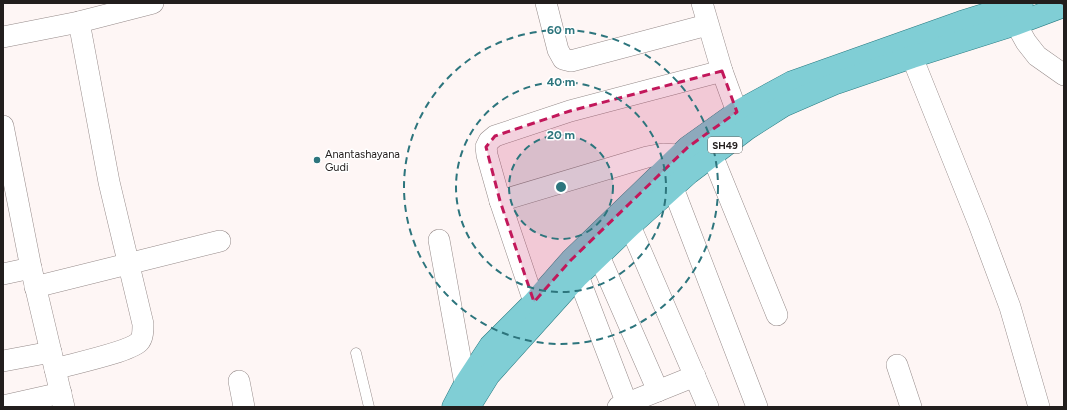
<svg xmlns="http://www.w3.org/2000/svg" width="1067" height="410" font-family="Figtree,sans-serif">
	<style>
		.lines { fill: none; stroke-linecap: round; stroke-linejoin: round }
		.lane-casing { stroke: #968b8a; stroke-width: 11 }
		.street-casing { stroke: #968b8a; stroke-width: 22 }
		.primary-casing { stroke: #287b82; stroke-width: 23 }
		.lane { stroke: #fff; stroke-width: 10 }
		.street { stroke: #fff; stroke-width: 21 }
		.primary { stroke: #80ced5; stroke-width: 22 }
		.rail { stroke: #5b5655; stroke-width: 3 }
		.marked { fill: #c2185b; fill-opacity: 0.2; stroke: #c2185b; stroke-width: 3; stroke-dasharray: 8 5; stroke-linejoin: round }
		.ring { fill: none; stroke: #2d757d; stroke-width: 2; stroke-dasharray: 7 5 }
		.poi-dot { fill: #2d757d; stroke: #fff; stroke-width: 1.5 }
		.labels { text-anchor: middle; stroke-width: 3; stroke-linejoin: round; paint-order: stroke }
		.shield { fill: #fff; stroke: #646261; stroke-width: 1 }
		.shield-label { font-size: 10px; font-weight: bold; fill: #221e1d }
		.poi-label { font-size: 11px; fill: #221e1d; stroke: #fff; text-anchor: start }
		.centre { fill: #2d757d; stroke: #fff; stroke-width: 2 }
		.ring-label { font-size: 12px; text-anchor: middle; font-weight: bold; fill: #2d757d; stroke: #fff; stroke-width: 3; stroke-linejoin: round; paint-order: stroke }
	</style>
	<rect width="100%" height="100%" fill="#fef6f5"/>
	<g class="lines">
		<g class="lane-casing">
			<polyline id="lane" points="356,353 369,407"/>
		</g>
		<g class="street-casing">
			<g id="street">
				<polyline points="546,3 558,50 563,59 571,61 707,25"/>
				<polyline points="702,3 722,71 737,112"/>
				<polyline points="1016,24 1026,42 1037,56 1064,75"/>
				<polyline points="3,37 79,22 153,3"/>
				<polyline points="912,57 979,224 1010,307 1039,407"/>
				<polyline points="3,126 31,268 64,407"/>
				<polyline points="712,155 777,315"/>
				<polyline points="673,188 757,407"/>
				<polyline points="500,201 647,157 663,154 679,155"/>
				<polyline points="630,226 708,407"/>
				<polyline points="439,240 465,384"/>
				<polyline points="599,256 658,391"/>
				<polyline points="3,274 31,268"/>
				<polyline points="578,276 627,404"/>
				<polyline points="35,287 220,241"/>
				<polyline points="534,302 500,201 487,155 486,147 489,141 495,136 570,111 722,71"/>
				<polyline points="3,361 51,352"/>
				<polyline points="897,365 911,407"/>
				<path d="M55 369C72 364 129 352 139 342 143 338 143 330 143 324L109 182 79 22"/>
				<polyline points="239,381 244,407"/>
				<polyline points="3,406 61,393"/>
				<polyline points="618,407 695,376"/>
			</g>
		</g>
		<g class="primary-casing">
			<g id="primary">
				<polyline points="453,407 465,384 490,346 534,302 571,260 688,147 737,112 792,82 961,22 1022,3"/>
				<polyline points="469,407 489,375 578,276 630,226 689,173 747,129 783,106 836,83 912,57 1016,24 1064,6"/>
			</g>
		</g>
		<use href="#lane" class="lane"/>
		<use href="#street" class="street"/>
		<use href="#primary" class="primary"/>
		<polyline class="rail" points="1062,3 1064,4"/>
	</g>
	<path class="marked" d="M722 71 737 112 688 147 571 260 534 302 500 201 486 147 495 136 570 111Z"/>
	<circle cx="561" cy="187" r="52" fill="#2d757d" fill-opacity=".12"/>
	<g class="ring">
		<circle cx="561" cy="187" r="52"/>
		<circle cx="561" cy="187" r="105"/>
		<circle cx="561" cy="187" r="157"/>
	</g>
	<circle class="poi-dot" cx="317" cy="160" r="4"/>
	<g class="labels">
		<rect class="shield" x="708" y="137" width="34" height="16" rx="3"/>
		<g class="shield-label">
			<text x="725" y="149">SH49</text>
		</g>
		<g class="poi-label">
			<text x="325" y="158">Anantashayana<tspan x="325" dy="13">Gudi</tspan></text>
		</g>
	</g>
	<circle cx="561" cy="187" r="6" class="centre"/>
	<g class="ring-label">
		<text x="561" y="34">60 m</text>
		<text x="561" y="86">40 m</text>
		<text x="561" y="139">20 m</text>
	</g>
	<rect width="1067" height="410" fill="none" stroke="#221e1d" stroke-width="8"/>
</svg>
